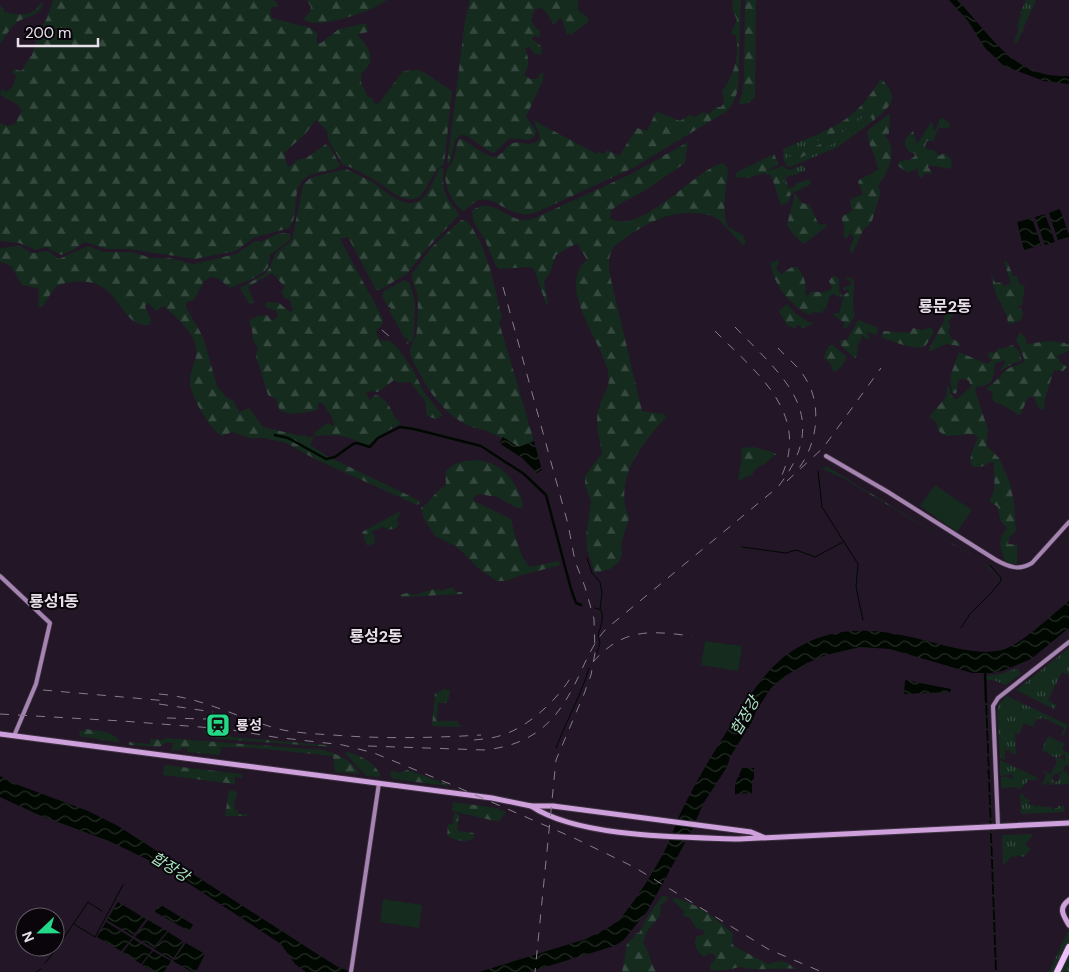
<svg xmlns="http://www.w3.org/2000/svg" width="1069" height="972" font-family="'DM Sans','Noto Sans KR',sans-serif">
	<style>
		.grass { fill: url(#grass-tufts) }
		.forest { fill: url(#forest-firs) }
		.garden { fill: #142b1e }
		.water { fill: url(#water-waves) }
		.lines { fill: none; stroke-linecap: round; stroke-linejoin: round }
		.stream { stroke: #000801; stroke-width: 1 }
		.canal { stroke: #000801; stroke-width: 2.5 }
		.secondary-casing { stroke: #3f3242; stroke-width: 5.5 }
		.primary-casing { stroke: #3f3242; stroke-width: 7 }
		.highway-casing { stroke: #3f3242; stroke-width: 8 }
		.secondary { stroke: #a684b2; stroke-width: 4 }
		.primary { stroke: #cea1dd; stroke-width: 5 }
		.highway { stroke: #ecc1fb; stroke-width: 6 }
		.rail { stroke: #887d8c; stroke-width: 1; stroke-dasharray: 9 9; stroke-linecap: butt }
		.labels { text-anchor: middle; stroke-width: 4; stroke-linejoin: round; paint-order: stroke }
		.poi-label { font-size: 14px; font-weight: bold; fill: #e8dfeb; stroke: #09050b; text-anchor: start }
		.water-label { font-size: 15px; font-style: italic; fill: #abe9c2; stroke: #09050b }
		.quarter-label { font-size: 16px; font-weight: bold; fill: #e8dfeb; stroke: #09050b }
	</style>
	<defs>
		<pattern id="grass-tufts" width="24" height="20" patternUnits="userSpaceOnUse" patternTransform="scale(1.25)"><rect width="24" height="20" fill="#142b1e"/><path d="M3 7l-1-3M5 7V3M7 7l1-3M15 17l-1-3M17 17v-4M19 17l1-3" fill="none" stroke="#36493f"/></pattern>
		<pattern id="forest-firs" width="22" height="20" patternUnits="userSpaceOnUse" patternTransform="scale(1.25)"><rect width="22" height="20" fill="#142b1e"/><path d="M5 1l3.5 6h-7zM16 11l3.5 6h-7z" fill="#36493f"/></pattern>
		<pattern id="water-waves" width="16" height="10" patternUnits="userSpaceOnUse" patternTransform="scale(1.25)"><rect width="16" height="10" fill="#000801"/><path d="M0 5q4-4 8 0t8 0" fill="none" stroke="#252c26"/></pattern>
	</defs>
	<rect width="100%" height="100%" fill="#231627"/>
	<g class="grass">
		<polygon points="1026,0 1036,0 1017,43 1014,42 1019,27 1017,27 1021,14 1020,13"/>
		<polygon points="864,113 868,114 833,139 784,159 783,149 818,134 816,139 818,141 844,129"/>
		<polygon points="871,117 873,121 838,147 790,167 787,167 784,161 788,163 837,142"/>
		<polygon points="802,165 804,166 806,170 792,176 791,175 785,178 789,189 796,186 795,184 810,179 811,184 791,194 787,190 782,179 783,176 778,168 783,166 785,168 790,170"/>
		<polygon points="1069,648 1069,675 1062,672 1048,700 1056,705 1054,709 1016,690"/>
		<polygon points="1018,668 1021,674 1006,685 993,680 986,680 987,676 1001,674"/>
		<polygon points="1007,696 1068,725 1063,736 1061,735 1064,728 1042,717 1040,720 1037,718 1033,727 1024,723 1019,734 1015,733 1016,754 1012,754 1010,750 1007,751 1005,749 1005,760 1000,758 997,710 999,704"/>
		<polygon points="1048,736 1065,744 1062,750 1069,753 1069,766 1065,765 1063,771 1068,773 1069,784 1053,785 1055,782 1059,781 1059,775 1063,771 1053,775 1052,778 1054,781 1052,785 1050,785 1049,782 1047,782 1047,785 1042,784 1047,774 1043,772 1044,771 1051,774 1057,762 1055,760 1056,759 1063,758 1065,763 1065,754 1056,758 1042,750"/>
		<polygon points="1000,760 1038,778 1037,780 1029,780 1019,790 1017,787 1001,788 1001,777 1008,777 1012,779 1013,777 1012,774 1000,776"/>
		<polygon points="1020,794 1023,794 1025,798 1031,801 1028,802 1031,806 1032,804 1037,807 1038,805 1043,807 1052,807 1052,810 1054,810 1054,808 1058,808 1058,806 1064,806 1065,812 1021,814"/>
		<polygon points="1032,834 1032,836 1025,844 1031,849 1023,857 1018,855 1014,858 1012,856 1003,866 1002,835"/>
		<polygon points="1069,929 1069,971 1068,972 1049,972"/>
	</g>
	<g class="forest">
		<path d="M53 0H273L278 4 277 7H271L270 12 272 18 310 28 317 33V43H321L339 29 366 23 368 32 357 34C368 47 379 60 361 74V82L368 97H371L376 104 380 102 403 71 418 70 425 73 452 91 444 165 437 169 421 196C404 206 392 191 379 183 369 177 353 167 343 165L328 139 327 131 316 120 305 134 284 153 287 165 289 167 299 159H305L326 144 331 148 340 166C329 174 313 170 303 180 291 192 300 216 289 228L253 238 236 251 195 259 128 249H107L85 242 73 250 61 255 46 247 36 250 19 243 0 241V123L8 126 15 124 22 111C18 101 8 102 0 94L2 89 7 92 13 86 16 75 12 73 14 69 21 71 23 69 28 60 32 55 38 34 47 18Z"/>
		<path d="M307 0H387C373 11 337 22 318 23 312 23 308 22 303 19L310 12 311 7Z"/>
		<path d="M470 0H579C575 15 582 10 589 19L587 23 571 35 567 34 561 18 558 20 554 26 546 12 541 8 535 9 531 20 536 28 540 31V37L534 36 532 39 540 45 542 50 541 55 535 54 529 47 525 48C529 60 530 64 524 75L530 79H537L540 74 543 73V80L526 117 536 131 535 136 529 140 510 138 495 152 492 153 467 136 461 135 455 140 450 163 447 164 465 21Z"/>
		<path d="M733 0H741L738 90 733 103 727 111 633 168 535 213C510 220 497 196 479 200 473 202 469 208 463 211 453 204 441 181 447 169 448 167 451 165 452 163 455 156 456 147 458 140L461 139C471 142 489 162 499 155 505 152 506 144 514 143 526 141 525 148 540 140L539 133 533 120 597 154 598 152 604 154 607 150 619 156 637 128 647 131 655 114 658 112 680 121 689 115 695 117 703 112 709 114 716 107H721L724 103 722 91C734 76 740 54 736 36L731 33 737 20 732 9Z"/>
		<polygon points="745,0 756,0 755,97 750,102 741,105 739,103 742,93 744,80"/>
		<path d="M43 2C42 18 24 15 15 24 9 29 5 37 0 44V5L5 12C19 15 33 18 40 3Z"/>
		<path d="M881 79C902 99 890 106 873 121L871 117 837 142 788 163 784 161V159L833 139 868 114 864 113 844 129 818 141 816 139C818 131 831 129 838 124 860 111 867 99 881 79Z"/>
		<path d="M890 113 889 133 885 136C898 149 890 170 879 184L878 188 881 191 872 221 866 228H864L853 252 850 253V249L854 238 850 233 847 238H844V225L841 217 852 211 850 202 851 199 863 194 858 182 859 180 878 170C877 156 867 145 867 131Z"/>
		<path d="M944 118 950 124 949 129 940 127 937 131 934 141H927L925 146 928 150H934L939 156 944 153C950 157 955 161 950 169L929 165 928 167 933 174 925 173 922 177 920 178 917 168 913 171 911 170 908 173 897 165 900 161 909 160 915 156 914 153 909 152 905 146V140L913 131 917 144 930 124 933 122V129L936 130 940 119Z"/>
		<path d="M688 142 685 163 646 190 618 205 611 211 610 218C640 237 692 172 722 163L727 167 728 172C726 191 721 209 728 227L743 235 746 244 743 245 717 218C685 205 653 218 627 237 622 241 615 244 612 250 607 260 609 269 611 280L642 411 664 414 666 417C641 445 613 479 629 518L621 544 622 555 619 562 610 569 595 573 587 549 586 536 591 501 585 485V476L602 453C600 438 594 423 599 408 603 391 613 388 607 368 600 341 564 296 580 268 581 265 585 262 587 260L577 243 556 255 550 273 544 281 548 304H546L534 269 528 267 500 269 496 266 485 240 474 223 472 211C490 196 505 218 523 220 527 220 532 219 535 218L631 174Z"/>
		<polygon points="774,154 779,165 765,171 778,168 783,176 782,179 787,189 791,194 788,203 781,205 771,175 767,175 765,173 747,178 734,177 737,172"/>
		<path d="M444 167C442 180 443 192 450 202 453 207 457 210 459 215L423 253 408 273 380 290H376L348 237 340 239 382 317C385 325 380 326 376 332L379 340 390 341 398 348 413 370 424 392 443 416 436 419 427 416 425 401 410 382 399 383 394 380 378 392 371 391 366 393 370 400 375 395C387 397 391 410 396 419L399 420 400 424 377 437 368 445C362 444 359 441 353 439 341 434 328 435 315 436L314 433 326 424 329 423 332 426 334 425C333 417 327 409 322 403H318V409L315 411 292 414 280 411 276 399 268 395 256 356 258 348 253 341 252 330 249 321 257 316 267 315 272 321 278 316 276 311 265 307 266 302 279 303 290 312 293 310 289 299 284 298 281 292 285 287 272 273 248 287 254 302 250 305 240 288 265 274 270 267 275 254 292 240 303 185 309 179 316 176 346 169C355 173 365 178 374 183 386 191 405 212 422 199 430 192 434 178 439 169Z"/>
		<path d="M795 193C798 199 802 205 809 204L818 223 820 225 826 224 827 226 804 244 793 234 787 225Z"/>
		<path d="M461 220 467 221C489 249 493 283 502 317L499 322 534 441 519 447C507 440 496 435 484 430 477 428 471 428 465 424 438 409 423 382 410 355 409 346 417 338 417 329 417 318 419 304 417 293 415 286 411 281 412 274L431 248Z"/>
		<path d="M285 233 290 234 291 239 270 255 268 267 264 272 252 279 230 288 219 279 211 277 204 281 194 300 187 302 186 307 203 337 217 386 226 397 234 401 239 412 249 408 263 427 301 436 304 435 308 437 314 436 310 445 329 457 418 500 420 502 417 505 315 459 286 443 264 438H249L232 432 222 436C211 431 189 394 190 381 190 366 201 358 194 340 188 327 174 315 164 306L156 311 148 303 145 306 151 321 149 325C117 327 122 276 73 282 68 283 59 283 55 288 50 293 47 301 42 307H39C37 300 40 294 38 288L22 285 11 266 0 262V248L21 246C36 257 32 252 48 251L59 259 88 246 104 252H132L151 258H169L193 264 236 254 255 241H263L277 234Z"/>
		<path d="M778 260 779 262 776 268 781 274 792 267H796C803 271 806 283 806 291L804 292 808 297 810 292C819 291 824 295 832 288L829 281 833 276H835L839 279V290L842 295 841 298 833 294 830 296 826 308 821 313 813 312 810 315C790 306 774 285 770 263Z"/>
		<path d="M1004 261H1007L1013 276H1017L1020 286 1023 284 1025 286 1022 304 1016 309 1021 308 1023 314 1021 320 1012 324 1008 323C1007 313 1002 306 997 297 994 290 993 283 991 276L992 275 994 281 996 283 1002 282 1003 286 1011 284Z"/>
		<path d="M845 277 851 278 854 281C855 292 851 305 855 314L851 323 845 329 843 328 845 323 833 315 834 313H839L844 295 849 291 847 289 844 290 843 288 852 284Z"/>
		<polygon points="404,280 410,283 415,302 414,335 413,340 408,344 406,343 408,341 407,338 405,339 389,310 391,309 390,307 388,307 382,296 384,291"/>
		<polygon points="787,304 795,313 808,322 812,322 813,324 802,328 799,325 796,326 796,329 787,325 779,311"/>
		<polygon points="945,313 954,315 948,321 950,327 948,332 952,339 959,342 960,346 946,344 931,351 929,351 930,347 944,321"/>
		<path d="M858 320C860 320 871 326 877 327L878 331 876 335 866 332 870 338 867 340 863 335 858 345 856 358H854C850 352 843 350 839 342L841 340H847Z"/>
		<path d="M931 327 934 332 926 345 921 348C910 348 894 342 883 338L881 336 884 331 910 333 913 328 923 330Z"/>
		<path d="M1020 333 1025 337 1027 344 1049 341 1065 343 1067 345 1069 343V351L1057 356 1060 362 1067 367 1063 371 1054 370C1050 383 1045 395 1044 408L1042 410 1037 406 1034 397H1028L1021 413 1018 415C1008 407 1003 406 992 400L993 392 987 390V388C996 383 1000 374 1009 368 1015 365 1020 365 1025 361L1016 339Z"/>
		<path d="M830 345H833L847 357C844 363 841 370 833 372L830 363 824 358 826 351Z"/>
		<path d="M1012 345 1019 351 1022 361 1014 363 1002 370H1000L1005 362 1004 360 995 364C993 379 994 386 976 387L975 390 988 430 986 445 999 458 1010 483 1014 503 1016 531 1009 538 1008 544 1017 545V564L1014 565 1005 561C1000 546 997 541 1007 528L1000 520 998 507 989 501C998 489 993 477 994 462 988 462 984 467 979 467 962 469 975 445 978 438 972 430 962 437 953 435 947 438 942 434 938 430L936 422 929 417 946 397 947 386H949L951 395 955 399H957L971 387 969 381C965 378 962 378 958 381L957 392 955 394 952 392 950 377 959 352 987 364 992 360 988 357 989 352 995 353 999 348 1003 349Z"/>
		<polygon points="753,447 773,452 777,455 774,455 765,464 763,464 754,470 753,474 738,481 742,456 741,448"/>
		<path d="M475 460C501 461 516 480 523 504L522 508H517L497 497 479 494 473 498 474 501 511 519 515 536 522 556 529 567 559 561 560 565 519 576 506 581H497L479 569 457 547 435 536 424 519 421 508C431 502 435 491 445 486L446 482 445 473C452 462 464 461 475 460Z"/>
		<polygon points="828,467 979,560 988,566 999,578 982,562 845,479 821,468"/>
		<polygon points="401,511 397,520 399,523 396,528 388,530 383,527 372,531 372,533 375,536 374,540 375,543 367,546 362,532"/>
		<polygon points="453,587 456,592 463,592 462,594 402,597 399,595 407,593 415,595 434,589 434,590 438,589 439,591"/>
		<polygon points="442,689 450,690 449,698 446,703 438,703 437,721 456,721 461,726 460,727 432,726 435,693 441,692"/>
		<path d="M85 729C98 731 113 730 121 743L79 736 80 731H84Z"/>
		<polygon points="202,731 230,735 233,737 244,738 325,745 331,747 218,739 208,736"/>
		<path d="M166 738 323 750C338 754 353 761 360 774L335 772 333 756 253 748 221 747 220 755 187 752V748H181L180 751 171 750 174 743H165L160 747 129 745V742L150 744V739L163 740Z"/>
		<path d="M348 752C361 756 376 763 381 777L366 776 345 753Z"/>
		<polygon points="164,765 242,774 242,778 235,777 235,784 163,775"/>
		<polygon points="392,770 399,773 407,770 447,784 448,786 393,779 390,773"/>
		<polygon points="229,790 237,792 234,805 235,810 238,811 239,814 247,814 247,816 225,816"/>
		<polygon points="453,802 496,808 506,812 499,821 495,821 452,811"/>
		<path d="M454 813 459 814 457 829 458 831 474 833V838C465 844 455 840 447 836L448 824H453Z"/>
		<path d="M662 896H667V900L661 905 660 916C653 924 645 931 643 943 651 954 649 960 656 972H622L627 944 637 933H639L648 916Z"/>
		<path d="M673 898C690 898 721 922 733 934L732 943 734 946 768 964C784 959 783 961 797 969 779 967 757 972 740 967 730 969 721 972 711 970L710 965 715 959V955L709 953 704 957C697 951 693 946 696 937L704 934 705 931 696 928 690 918 683 916 684 911 673 901Z"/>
	</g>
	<g class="garden">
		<polygon points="935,485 972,510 957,532 920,506"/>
		<polygon points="705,641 742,646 738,671 701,665"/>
		<polygon points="383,899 422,905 419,928 380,922"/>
	</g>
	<g class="water">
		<path d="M949 0H957C985 28 1007 68 1049 75 1056 76 1063 76 1069 76V84L1044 81 1004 66 985 48 968 21Z"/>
		<polygon points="1059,209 1061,212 1069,235 1069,237 1058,240 1049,213"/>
		<polygon points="1045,214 1055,242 1045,245 1035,217"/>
		<polygon points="1032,218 1041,245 1024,250 1017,222"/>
		<polygon points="503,437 519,447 534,441 542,470 537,473 522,458 499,443"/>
		<path d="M1069 601V628L1031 659 1002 671 991 673H972L890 649 860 647 826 655 807 663 785 676 771 688 756 711 753 720 730 757 727 767 703 804 691 832 648 910 623 941 614 946 529 972H479L586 939 611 926 619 920C636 901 661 861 671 837 674 829 677 820 681 812 697 779 716 748 736 717 751 693 768 667 792 651 837 622 883 629 931 642 953 648 980 655 1002 650 1021 645 1053 614 1069 601Z"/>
		<polygon points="905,680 951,689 950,692 904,694"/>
		<polygon points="985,699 987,699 997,972 995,972 988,774 987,772 988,771"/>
		<polygon points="742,768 754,768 754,779 752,780 752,793 735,794 735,784 738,777 740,777 739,775"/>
		<polygon points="0,776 13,783 88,811 118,826 308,948 338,967 351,972 306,972 295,964 281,944 165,868 109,841 39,815 0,797"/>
		<polygon points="118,902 146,919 133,936 107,920"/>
		<polygon points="161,905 192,924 193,925 189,931 155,912 156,909"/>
		<polygon points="148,920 167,931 153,948 135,937"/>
		<polygon points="106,922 132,938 121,951 97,937"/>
		<polygon points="168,932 184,942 172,960 154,949"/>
		<polygon points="133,939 152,950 141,964 123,952"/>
		<polygon points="186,943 205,954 196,972 192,972 173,961"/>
		<polygon points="153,951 171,961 164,972 154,972 142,965"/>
	</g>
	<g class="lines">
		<g class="stream">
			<polyline points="818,471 822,507 858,564 856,587 863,620"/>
			<polyline points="742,547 786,553 796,550 815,557 843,542"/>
			<polyline points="587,558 592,573 600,582 602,593 600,609"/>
			<path d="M595 608 601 610C604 619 601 626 598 635L600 643 597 653"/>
			<polyline points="961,628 970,614 989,595 1001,581 1001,578 990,565"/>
			<path d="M556 748C566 721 581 696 589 668"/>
			<polyline points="74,924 95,937 123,885"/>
			<polyline points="45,963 55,951 88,902 102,911"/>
			<polyline points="36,972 41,969"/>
		</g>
		<g class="canal">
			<polyline points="275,435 288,438 326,459 335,457 353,444 357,443 370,447 378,438 400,427 414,429 481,446 524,474 546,495 571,589 576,603 581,605"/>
			<polyline points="985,671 986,701"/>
		</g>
		<g class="secondary-casing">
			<g id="secondary">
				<path d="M826 456 888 492 996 560C1009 567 1019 571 1032 563L1069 522"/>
				<polyline points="0,576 50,623 36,684 14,736"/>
				<polyline points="998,826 993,706 998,698 1069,642"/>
				<polyline points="351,972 379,783"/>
			</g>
		</g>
		<g class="primary-casing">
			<g id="primary">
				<polyline points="0,734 492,798 531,806 553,806 751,832 763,837"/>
				<path d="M531 806C579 838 682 837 739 839L1069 823"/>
				<path d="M1069 900C1058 908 1063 915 1069 925"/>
			</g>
		</g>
		<g class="highway-casing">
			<polyline id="highway" points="1057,972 1069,947"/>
		</g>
		<use href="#secondary" class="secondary"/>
		<use href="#primary" class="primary"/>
		<use href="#highway" class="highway"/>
		<g class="rail">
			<polyline points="503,287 568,524 575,561 585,587 594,619 595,653 591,675 584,694 556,760 535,972"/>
			<polyline points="382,330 390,337"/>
			<path d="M715 331C754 371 810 411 782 475"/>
			<path d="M778 348C786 357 797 365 804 376 824 405 817 448 795 473"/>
			<polyline points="787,481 823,448 881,368"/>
			<path d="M593 662C624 627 651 631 692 636"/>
			<polyline points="43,690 168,701"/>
			<path d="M159 694C203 697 241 720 283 730 299 733 316 734 333 735 382 739 431 738 481 735"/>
			<polyline points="159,704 213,712"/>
			<polyline points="0,714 122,721 226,729 274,737 343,745 374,753 450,784 574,838 634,867 768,949 822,972"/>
			<polyline points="167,718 206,719 242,722"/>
			<path d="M474 740C485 739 495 738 505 734 529 726 558 699 571 677"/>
			<path d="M368 746 485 750C539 744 561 716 582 669 589 654 595 641 606 629L778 487C834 415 784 378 735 327"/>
		</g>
	</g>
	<defs>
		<g id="station-square" transform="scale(1.25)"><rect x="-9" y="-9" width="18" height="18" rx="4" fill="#23d886" stroke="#09050b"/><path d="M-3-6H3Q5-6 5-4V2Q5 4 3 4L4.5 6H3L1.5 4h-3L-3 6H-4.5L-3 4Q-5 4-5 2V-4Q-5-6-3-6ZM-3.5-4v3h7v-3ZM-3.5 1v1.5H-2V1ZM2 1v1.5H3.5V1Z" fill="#111"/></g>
	</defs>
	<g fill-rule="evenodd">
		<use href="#station-square" x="218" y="725"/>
	</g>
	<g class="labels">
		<g class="poi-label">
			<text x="236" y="730">룡성</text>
		</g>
		<g class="water-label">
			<text transform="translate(745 716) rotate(-60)" y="5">합장강</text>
			<text transform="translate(170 867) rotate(32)" y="5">합장강</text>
		</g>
		<g class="quarter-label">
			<text x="945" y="312">룡문2동</text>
			<text x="54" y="607">룡성1동</text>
			<text x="376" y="642">룡성2동</text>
		</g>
	</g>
	<g transform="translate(40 932) rotate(248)"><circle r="24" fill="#09050b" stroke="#625c65"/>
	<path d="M0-4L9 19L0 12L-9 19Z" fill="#23d886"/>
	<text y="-8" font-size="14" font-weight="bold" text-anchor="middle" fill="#e8dfeb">N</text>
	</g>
	<path d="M18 38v8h80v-8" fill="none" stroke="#e8dfeb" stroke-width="2.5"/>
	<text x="25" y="38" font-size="15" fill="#e8dfeb" stroke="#09050b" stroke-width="4" paint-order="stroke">200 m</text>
</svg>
